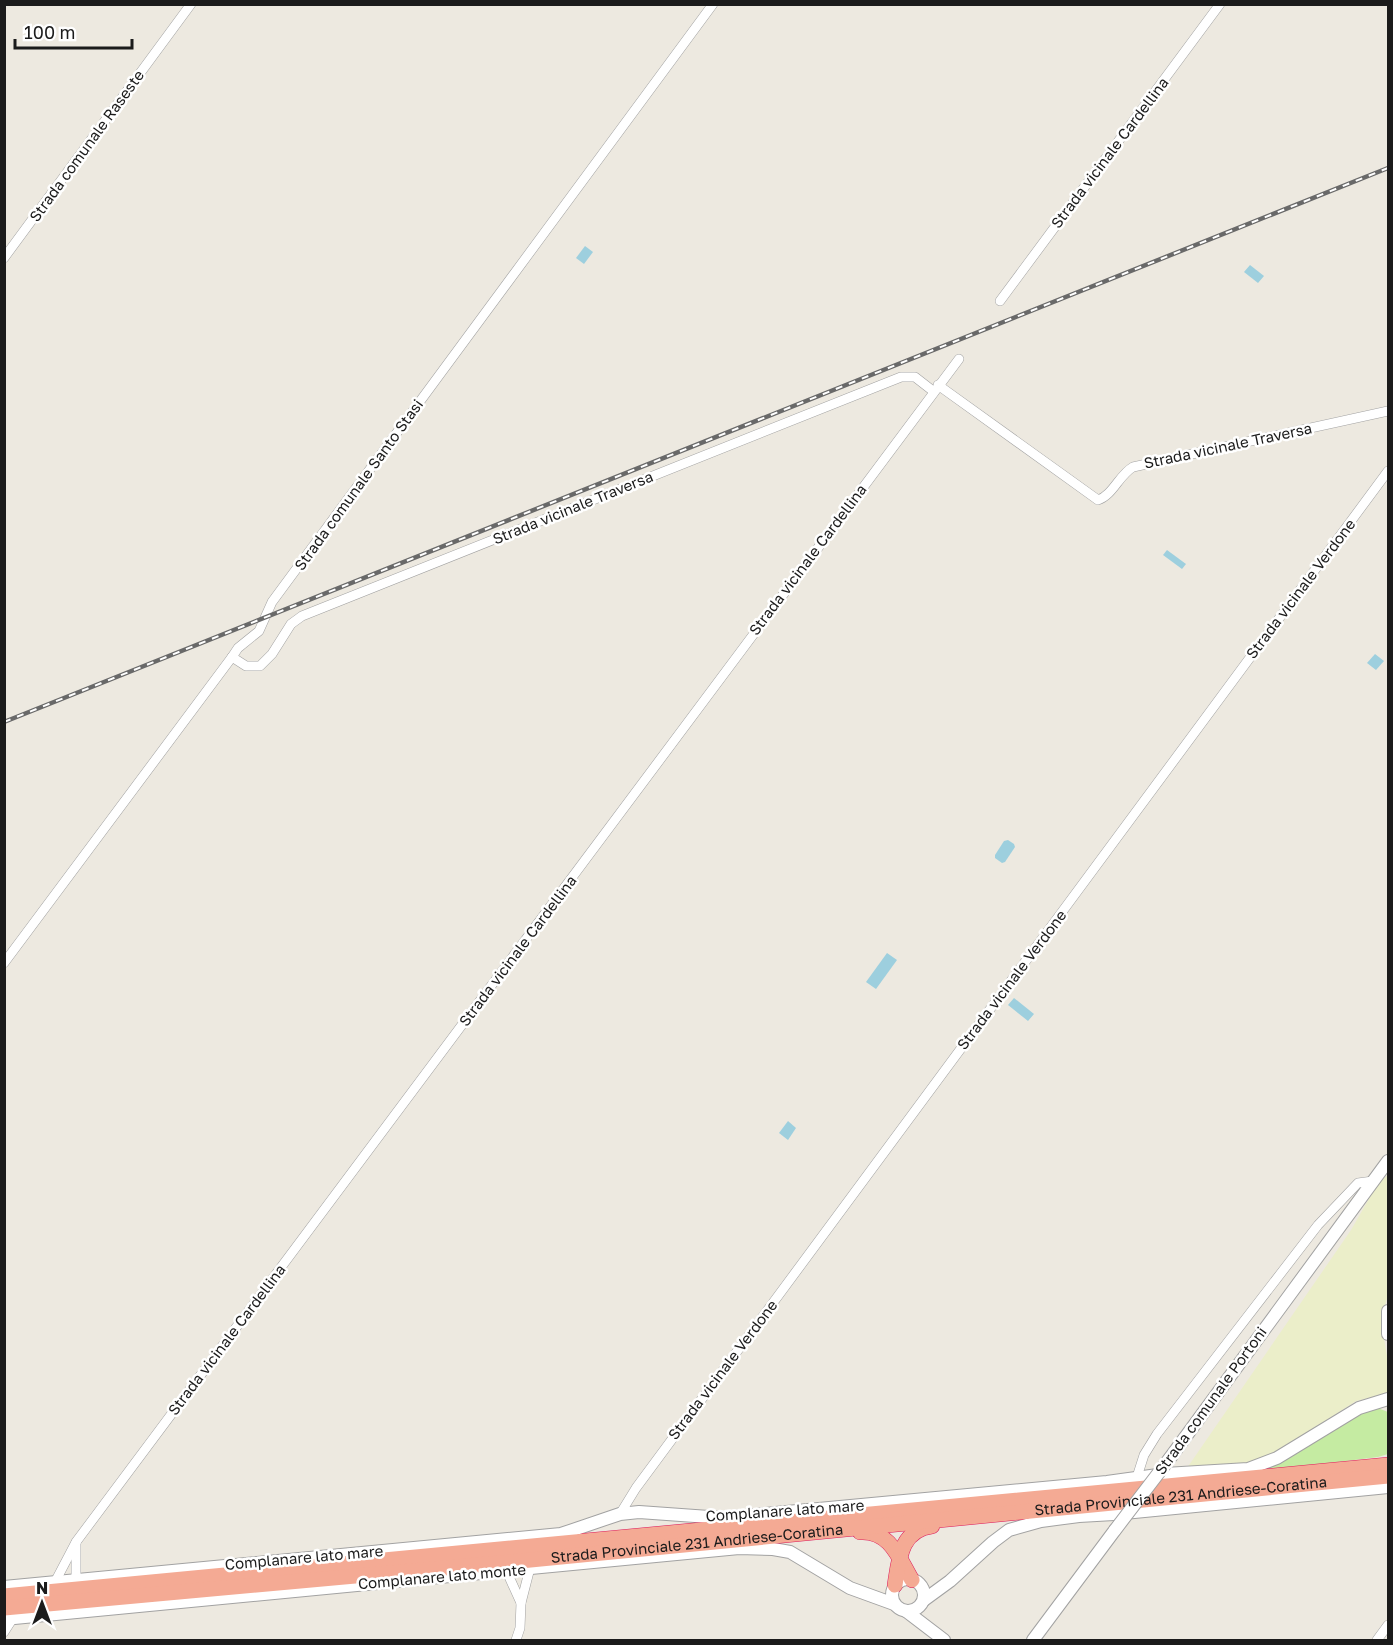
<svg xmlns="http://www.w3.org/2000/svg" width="1393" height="1645" font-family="'Golos Text',sans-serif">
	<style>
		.farmland { fill: #ebeec9 }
		.grass { fill: #c5eba2 }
		.water { fill: #9dcfde }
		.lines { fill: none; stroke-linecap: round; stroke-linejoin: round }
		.minor-casing { stroke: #a2a2a2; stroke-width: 10 }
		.tertiary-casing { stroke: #a2a2a2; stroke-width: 14 }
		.trunk-casing { stroke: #dd1b5c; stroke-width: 16 }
		.minor { stroke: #fff; stroke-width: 9 }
		.tertiary { stroke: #fff; stroke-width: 12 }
		.trunk { stroke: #f4aa94; stroke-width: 15 }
		.rail-casing { stroke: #696969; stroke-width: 4.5 }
		.rail { stroke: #fff; stroke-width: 2; stroke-dasharray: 7; stroke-linecap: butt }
		.tertiary-bridge-casing { stroke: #a2a2a2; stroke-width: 14; stroke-linecap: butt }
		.tertiary-bridge { stroke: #fff; stroke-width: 12 }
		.labels { text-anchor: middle; stroke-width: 5; stroke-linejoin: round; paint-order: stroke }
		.street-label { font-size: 15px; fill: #1b1b1b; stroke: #fff }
	</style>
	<rect width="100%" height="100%" fill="#ede9e0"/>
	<polygon class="farmland" points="1388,1175 1388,1294 1381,1322 1388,1361 1388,1393 1356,1401 1276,1453 1256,1461 1239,1466 1187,1468 1351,1230 1378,1183"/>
	<polygon class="grass" points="1375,1407 1388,1412 1388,1454 1378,1457 1249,1473 1360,1411"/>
	<g class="water">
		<polygon points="585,246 593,252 584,264 576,258"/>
		<polygon points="1250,265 1264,276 1258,283 1244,272"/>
		<polygon points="1167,550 1186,564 1182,569 1163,555"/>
		<polygon points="1375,654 1384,661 1376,670 1367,663"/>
		<polygon points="1008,840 1014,844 1015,847 1005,862 1002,863 995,858 995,855 1004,841"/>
		<polygon points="887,953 897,960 876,989 866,982"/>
		<polygon points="1014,998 1034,1014 1028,1021 1008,1005"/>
		<polygon points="788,1121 796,1128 788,1140 779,1133"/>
	</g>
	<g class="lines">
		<g class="minor-casing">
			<g id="minor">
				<polyline points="4,258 191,4"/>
				<polyline points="1000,301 1220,4"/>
				<path d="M938 385 1098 500C1113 495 1119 475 1133 467L1388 411"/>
				<polyline points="232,657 246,666 260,666 272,654 291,624 302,616 901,377 915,377 933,391"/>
				<polyline points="4,963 232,657 238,648 259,631 272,602 713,4"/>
				<polyline points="1137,1477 1144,1455 1157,1434 1318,1225 1358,1183 1373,1181"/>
				<polyline points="620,1514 636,1488 1388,471"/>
				<polyline points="506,1570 521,1603"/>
				<polyline points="76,1580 76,1543"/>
				<polyline points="55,1582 76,1542 959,359"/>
				<polyline points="4,1632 13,1618"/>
				<polyline points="516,1640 520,1628 521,1603 530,1568"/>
				<polyline points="1377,1640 1388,1625"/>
			</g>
		</g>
		<g class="tertiary-casing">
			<g id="tertiary">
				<polyline points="1388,1311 1388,1334"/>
				<polyline points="1170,1458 1388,1161"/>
				<circle cx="908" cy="1595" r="16"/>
				<polyline points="4,1587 561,1534 620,1514 639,1512 723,1518 1107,1482 1165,1474 1248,1469 1277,1458 1359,1408 1388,1399"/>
				<polyline points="924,1600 950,1581 993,1542 1009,1530 1041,1521 1079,1516 1114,1514 1388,1487"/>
				<polyline points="906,1611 944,1640"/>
				<polyline points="4,1619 739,1548 773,1549 790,1552 850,1588 894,1604"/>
				<polyline points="1033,1640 1115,1530"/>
			</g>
		</g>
		<g class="trunk-casing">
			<g id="trunk">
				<path d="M860 1532C890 1530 899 1558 912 1580"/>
				<path d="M895 1585C899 1560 900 1530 932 1526"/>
				<polyline points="4,1596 1388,1465"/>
				<path id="s1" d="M4 1608 510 1562 1388 1476"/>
			</g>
		</g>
		<use href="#minor" class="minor"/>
		<use href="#tertiary" class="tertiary"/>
		<use href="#trunk" class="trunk"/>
		<g class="rail-casing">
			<polyline id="rail" points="4,722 1388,168"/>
		</g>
		<use href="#rail" class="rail"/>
		<g class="tertiary-bridge-casing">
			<polyline id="tertiary-bridge" points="1115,1530 1170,1458"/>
		</g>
		<use href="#tertiary-bridge" class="tertiary-bridge"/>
	</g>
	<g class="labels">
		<g class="street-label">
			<text transform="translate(87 146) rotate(-54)" y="5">Strada comunale Raseste</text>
			<text transform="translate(1110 153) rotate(-53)" y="5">Strada vicinale Cardellina</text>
			<text transform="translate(1228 446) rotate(-12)" y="5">Strada vicinale Traversa</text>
			<text transform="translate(359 485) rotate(-54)" y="5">Strada comunale Santo Stasi</text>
			<text transform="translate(573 508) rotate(-22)" y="5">Strada vicinale Traversa</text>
			<text transform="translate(808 560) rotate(-53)" y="5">Strada vicinale Cardellina</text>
			<text transform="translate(1301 589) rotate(-53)" y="5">Strada vicinale Verdone</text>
			<text transform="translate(518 951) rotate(-53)" y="5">Strada vicinale Cardellina</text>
			<text transform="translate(1012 980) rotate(-53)" y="5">Strada vicinale Verdone</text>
			<text transform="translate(227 1340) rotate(-53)" y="5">Strada vicinale Cardellina</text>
			<text transform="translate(723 1370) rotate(-53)" y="5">Strada vicinale Verdone</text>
			<text transform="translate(1211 1401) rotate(-54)" y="5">Strada comunale Portoni</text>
			<text dy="5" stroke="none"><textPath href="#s1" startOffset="1182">Strada Provinciale 231 Andriese-Coratina</textPath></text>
			<text transform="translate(785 1511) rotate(-4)" y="5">Complanare lato mare</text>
			<text dy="5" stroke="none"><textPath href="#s1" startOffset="696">Strada Provinciale 231 Andriese-Coratina</textPath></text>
			<text transform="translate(304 1558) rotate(-5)" y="5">Complanare lato mare</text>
			<text transform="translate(442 1577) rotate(-5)" y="5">Complanare lato monte</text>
		</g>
	</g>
	<rect width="1393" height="1645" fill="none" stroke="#1b1b1b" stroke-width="12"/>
	<g transform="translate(42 1603)" stroke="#ffffff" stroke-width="4.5" paint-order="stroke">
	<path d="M0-4.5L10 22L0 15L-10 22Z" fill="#1b1b1b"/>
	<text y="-9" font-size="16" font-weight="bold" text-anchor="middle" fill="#1b1b1b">N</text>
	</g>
	<path d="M15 39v9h117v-9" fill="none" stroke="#1b1b1b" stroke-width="3"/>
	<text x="24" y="39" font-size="18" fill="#1b1b1b" stroke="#ffffff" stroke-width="4.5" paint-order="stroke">100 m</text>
</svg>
